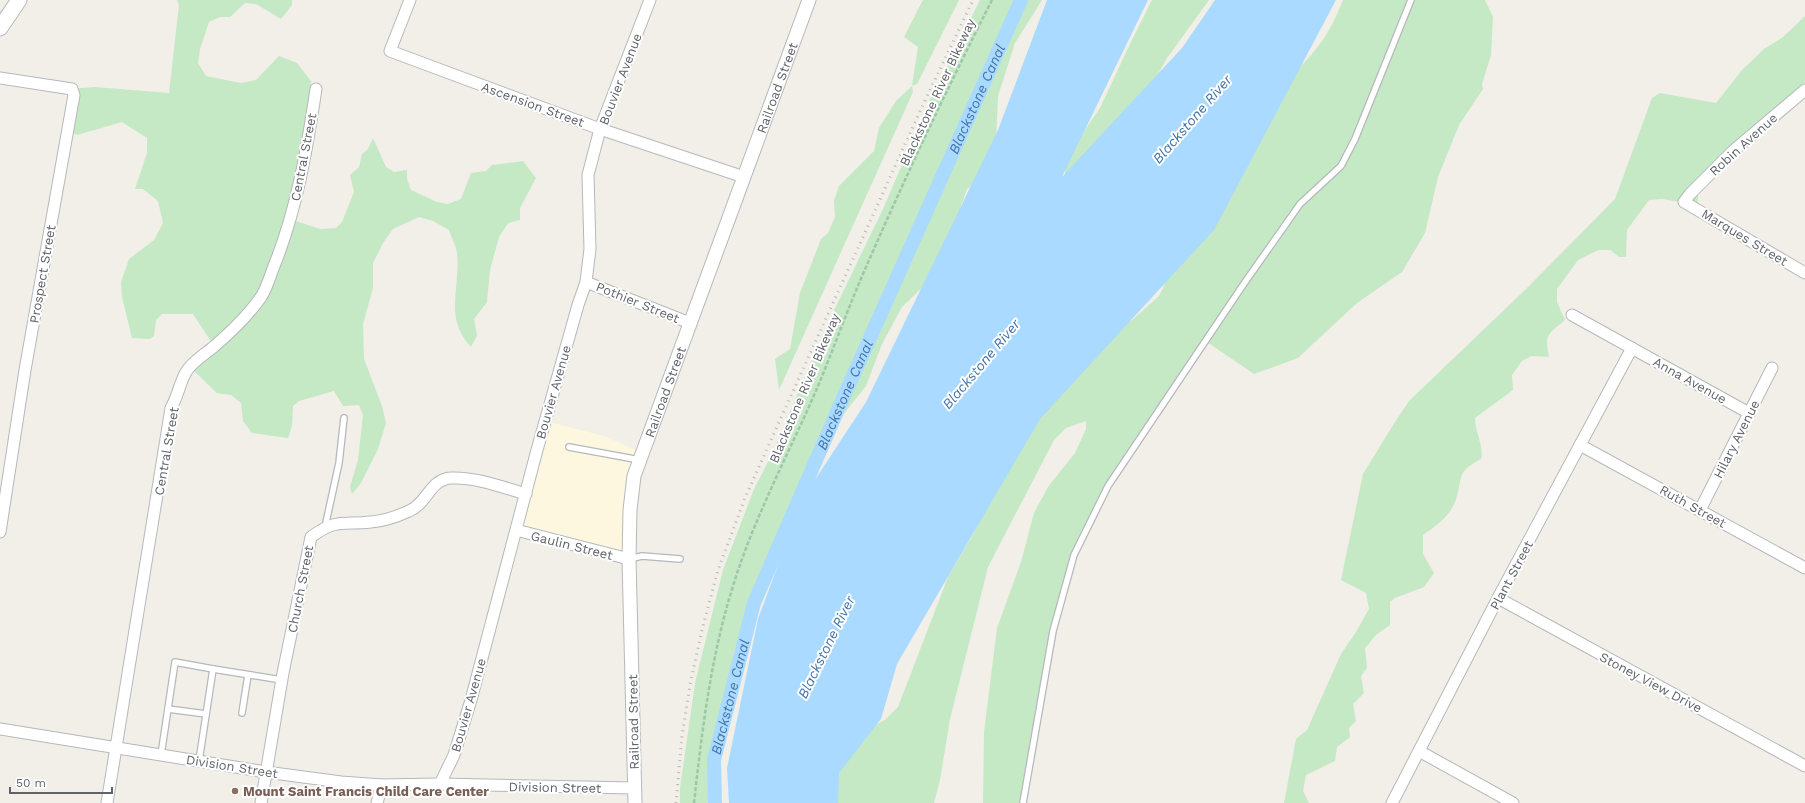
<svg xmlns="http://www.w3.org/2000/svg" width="1805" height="803" font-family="'Work Sans',sans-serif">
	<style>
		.commercial { fill: #fef7e0 }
		.green { fill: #c5e8c5 }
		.water { fill: #aadaff }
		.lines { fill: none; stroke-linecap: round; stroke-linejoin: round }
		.canal { stroke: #aadaff; stroke-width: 14 }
		.service-casing { stroke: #b5b8bc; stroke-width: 8 }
		.minor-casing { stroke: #b5b8bc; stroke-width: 13 }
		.tertiary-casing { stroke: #b5b8bc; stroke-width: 15 }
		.secondary-casing { stroke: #b6babf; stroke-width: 17 }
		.path { stroke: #9cc7a9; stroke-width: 2.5; stroke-dasharray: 4 2; stroke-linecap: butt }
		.service { stroke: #fff; stroke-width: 5.5 }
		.minor { stroke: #fff; stroke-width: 11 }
		.tertiary { stroke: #fff; stroke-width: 13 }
		.secondary { stroke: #fff; stroke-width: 15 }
		.rail { stroke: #b6b7b8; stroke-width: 3; stroke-dasharray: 1 5; stroke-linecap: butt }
		.education-dot { fill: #8d6e63; stroke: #fff; stroke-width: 1.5 }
		.labels { text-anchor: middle; stroke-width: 4; stroke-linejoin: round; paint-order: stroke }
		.street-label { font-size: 13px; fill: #5f6368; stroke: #fff }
		.education-label { font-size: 13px; font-weight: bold; fill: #785e54; stroke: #fff; text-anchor: start }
		.water-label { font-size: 14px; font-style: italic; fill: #4174aa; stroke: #fff }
	</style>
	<rect width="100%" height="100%" fill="#f1efe8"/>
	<polygon class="commercial" points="542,420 604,436 638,451 627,483 624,501 626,555 522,533 523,485"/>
	<g class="green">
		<path d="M177 0H292V5L281 19 256 4 245 3 230 17H220L209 22 200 49 198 63 206 76 241 83 256 80 279 56 297 63 311 81 308 123 287 218 320 229 336 228 342 222 354 192 350 175 359 167 362 154 368 149 373 138 386 167 394 172 407 170V179L411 190 437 202 448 204 461 199 471 173 486 171 492 165 523 161 536 178 520 208V220L508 223 499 237 490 270 487 302 474 319 477 336 471 347C443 317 461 288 457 253 456 245 451 237 449 230L433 221 419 217 393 229 383 243 373 263V288L363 324 364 359 382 406 386 423 378 449 361 483 352 494 350 487 358 460 363 415 359 405 343 406 334 391 299 401 293 406 292 426 288 438 252 433 243 421 241 403 231 395 217 393 191 368 212 343 193 314H162L156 320 154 336 150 339 132 338 122 297 121 282 129 259 154 240 163 223 158 201 143 189H135L147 153V138L122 122 77 135 63 128 69 89 95 87 169 93 179 5Z"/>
		<polygon points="923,0 959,0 917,84 912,86 913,92 779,390 775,359 790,349 800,293 821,239 828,233 835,217 834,201 839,186 874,151 879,128 896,101 912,86 918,47 904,37"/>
		<polygon points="980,0 1042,0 1015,43 998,96 995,163 987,174 967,189 949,240 931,279 902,307 882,344 866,386 823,440 795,493 770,553 756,609 734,651 731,678 716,733 716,803 680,803 680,788 695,683 723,570 754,489 773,452 825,329 883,209 931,97"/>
		<polygon points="1152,0 1209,0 1167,58 1138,109 1065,180 1065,171 1072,149 1100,108 1131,42"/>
		<path d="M1343 0H1485L1493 17 1491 55 1482 84 1483 89 1459 125 1438 177 1425 233 1402 272 1357 303 1298 358 1254 374 1207 342 1109 483 1076 551 1054 629 1024 803H983L984 732 997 628 1021 562 1034 513 1048 487 1075 453 1086 429V421L1066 428 1054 440 988 567 950 719 940 780 934 803H820L835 746 885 720 898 707 948 577 974 533 1011 452 1090 339 1131 321 1159 296 1179 255 1300 67C1321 46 1332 28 1343 0Z"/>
		<path d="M1805 16V83L1698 177V205L1662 199 1649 200 1627 230 1626 257H1619L1610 250H1598L1578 260 1557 289V302L1565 320C1548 335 1544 333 1549 357L1531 356 1522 361 1512 375 1513 390 1475 418C1475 433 1484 445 1481 459 1454 473 1464 478 1455 502 1449 517 1436 526 1423 535V554L1434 573 1424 587 1395 598 1390 602V625L1376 635 1365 648 1367 668 1361 676 1364 693 1353 704 1356 721 1349 728 1350 737 1337 747 1335 761 1306 775 1303 791 1309 803H1284L1296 739 1307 730 1341 654 1356 632 1369 609 1366 593 1341 580 1363 474 1395 422 1409 401 1528 287 1615 199 1652 98 1660 93 1716 103 1742 70 1764 49 1783 37Z"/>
	</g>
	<polygon class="water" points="1047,0 1148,0 1062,177 1182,48 1215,0 1336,0 1214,230 1040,419 897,664 881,719 839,773 838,803 729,803 727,768 758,619 803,498 866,402 998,130"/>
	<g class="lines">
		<path class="canal" id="s1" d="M715 803 714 760 754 603 840 405 1021 0"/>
		<g class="service-casing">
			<g id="service">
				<polyline points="569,447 640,460"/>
				<polyline points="325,527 339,463 344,418"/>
				<polyline points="629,559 642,556 680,559"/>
				<polyline points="168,709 206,714"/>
				<polyline points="242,713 248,675"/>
				<polyline points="161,755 175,662 213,669"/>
				<polyline points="199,761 213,669 282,680"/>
				<polyline points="1023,803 1053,631 1074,555 1108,486 1243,285 1300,204 1341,166 1355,139 1411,0"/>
			</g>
		</g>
		<g class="minor-casing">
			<g id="minor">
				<polyline points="410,0 390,51 600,129 744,177"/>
				<polyline points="0,78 72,89 74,95 25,370 0,532"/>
				<polyline points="1805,90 1733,151 1690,194 1684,202 1805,273"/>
				<polyline points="586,282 690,323"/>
				<polyline points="1572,315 1749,413"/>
				<polyline points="1580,445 1805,568"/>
				<polyline points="1700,510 1772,368"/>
				<polyline points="516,530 629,559"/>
				<polyline points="1498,598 1805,766"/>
				<polyline points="0,729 266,772 341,782 382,785 440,784 634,788"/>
				<polyline points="1419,751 1513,803"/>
				<polyline points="440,784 454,755 471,700 537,450 578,305 586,282 590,249 588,175 600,129 650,0"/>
				<path d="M107 803 171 408C178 396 180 382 186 372 192 362 202 356 211 349 229 334 247 317 261 297 267 288 270 276 274 266 297 209 307 149 316 89"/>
				<path d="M261 803 283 673 311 537C337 518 342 525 371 522 384 521 398 516 409 511 427 504 430 479 451 478 476 477 502 487 526 494"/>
				<polyline points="377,803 382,785"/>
				<polyline points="1392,803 1498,598 1632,348"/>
			</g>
		</g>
		<g class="tertiary-casing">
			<g id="tertiary">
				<path id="s2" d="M635 803 629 559 630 510 634 476 809 0"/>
			</g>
		</g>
		<g class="secondary-casing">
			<polyline id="secondary" points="0,28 19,0"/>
		</g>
		<path class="path" d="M694 803C702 730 711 656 733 586 755 514 792 448 821 379 837 339 852 298 870 258 908 171 949 85 992 0"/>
		<use href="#service" class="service"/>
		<use href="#minor" class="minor"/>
		<use href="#tertiary" class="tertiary"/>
		<use href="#secondary" class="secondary"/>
		<polyline class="rail" points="676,803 682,736 690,685 702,630 718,570 745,498 779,422 922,107 973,0"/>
	</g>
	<circle class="education-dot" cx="235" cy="791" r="4"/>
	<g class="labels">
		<g class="street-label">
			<text transform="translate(620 79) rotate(-69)" y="5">Bouvier Avenue</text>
			<text dy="5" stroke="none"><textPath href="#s2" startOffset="741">Railroad Street</textPath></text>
			<text transform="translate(937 92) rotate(-65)" y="5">Blackstone River Bikeway</text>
			<text transform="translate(533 104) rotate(20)" y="5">Ascension Street</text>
			<text transform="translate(1743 144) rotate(-42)" y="5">Robin Avenue</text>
			<text transform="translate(303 157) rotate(-79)" y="5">Central Street</text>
			<text transform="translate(1745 237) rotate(31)" y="5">Marques Street</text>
			<text transform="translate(42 274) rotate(-80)" y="5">Prospect Street</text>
			<text transform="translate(638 302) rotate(22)" y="5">Pothier Street</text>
			<text transform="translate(1690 380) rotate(29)" y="5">Anna Avenue</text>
			<text transform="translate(804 388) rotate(-67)" y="5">Blackstone River Bikeway</text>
			<text transform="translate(553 392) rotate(-74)" y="5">Bouvier Avenue</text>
			<text dy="5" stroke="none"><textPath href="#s2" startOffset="417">Railroad Street</textPath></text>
			<text transform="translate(1736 439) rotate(-63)" y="5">Hilary Avenue</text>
			<text transform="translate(166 451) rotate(-80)" y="5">Central Street</text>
			<text transform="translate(1693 506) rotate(29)" y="5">Ruth Street</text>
			<text transform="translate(572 545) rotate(14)" y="5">Gaulin Street</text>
			<text transform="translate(1511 575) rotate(-62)" y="5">Plant Street</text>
			<text transform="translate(300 589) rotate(-79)" y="5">Church Street</text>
			<text transform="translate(1651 682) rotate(28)" y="5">Stoney View Drive</text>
			<text transform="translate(468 705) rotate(-74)" y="5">Bouvier Avenue</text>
			<text transform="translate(633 722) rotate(-91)" y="5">Railroad Street</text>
			<text transform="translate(232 766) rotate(9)" y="5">Division Street</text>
			<text transform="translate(555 787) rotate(1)" y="5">Division Street</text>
		</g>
		<g class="education-label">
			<text x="243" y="796">Mount Saint Francis Child Care Center</text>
		</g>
		<g class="water-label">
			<text dy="5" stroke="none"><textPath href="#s1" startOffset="756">Blackstone Canal</textPath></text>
			<text transform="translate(1192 119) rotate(-49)" y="5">Blackstone River</text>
			<text transform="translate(981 364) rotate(-50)" y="5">Blackstone River</text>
			<text dy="5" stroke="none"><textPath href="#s1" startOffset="432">Blackstone Canal</textPath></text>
			<text transform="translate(826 647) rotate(-64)" y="5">Blackstone River</text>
			<text dy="5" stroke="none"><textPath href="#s1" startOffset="108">Blackstone Canal</textPath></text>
		</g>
	</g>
	<path d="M10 787v6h102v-6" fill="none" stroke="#5f6368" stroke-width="2"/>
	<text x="16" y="787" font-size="12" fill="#5f6368" stroke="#ffffff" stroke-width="3" paint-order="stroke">50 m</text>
</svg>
